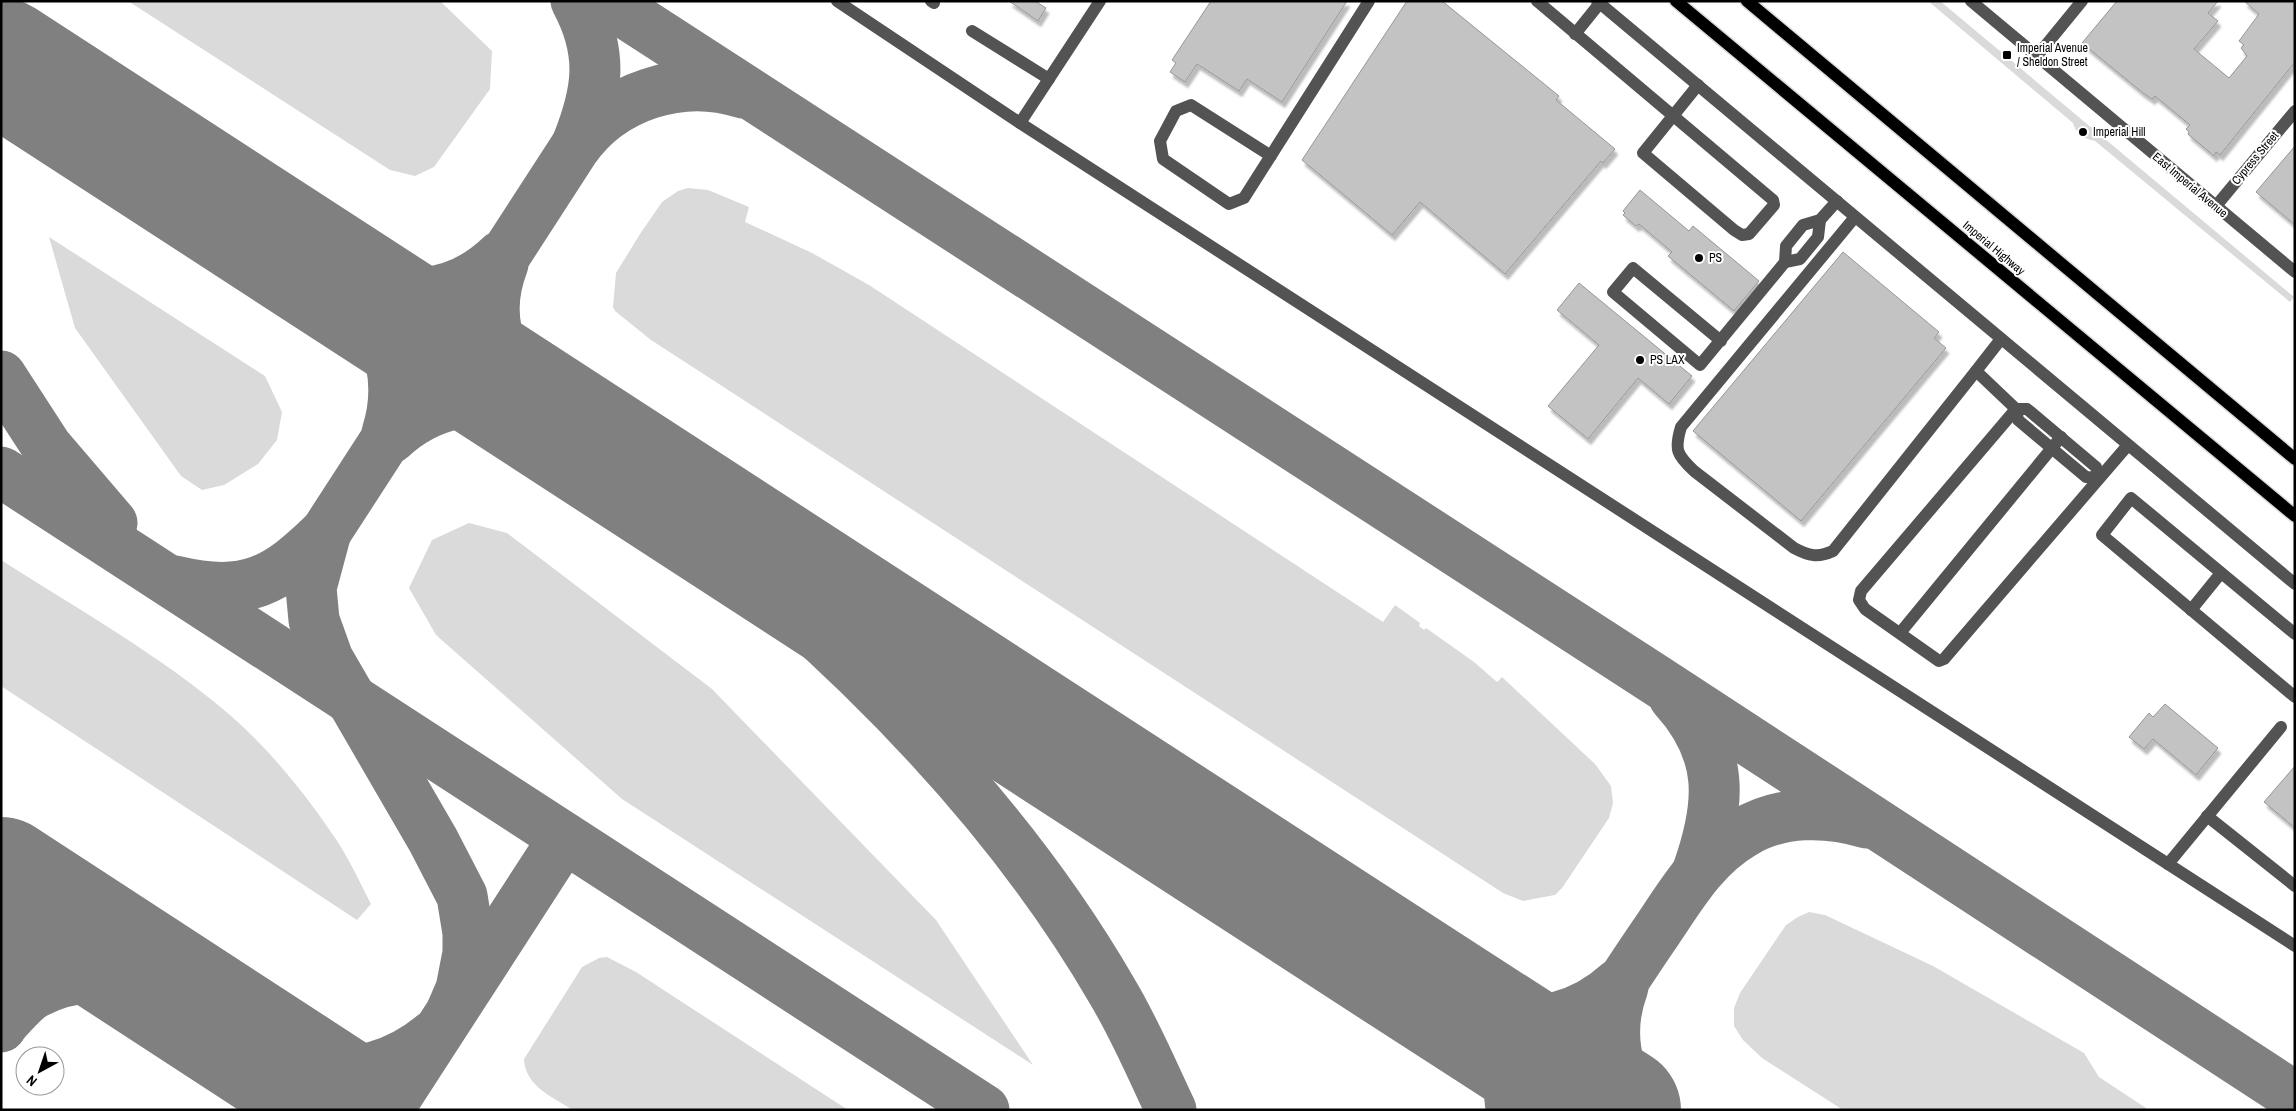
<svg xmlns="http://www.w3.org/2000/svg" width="2296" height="1111" font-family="'Archivo Narrow',sans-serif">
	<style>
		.green { fill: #dadada }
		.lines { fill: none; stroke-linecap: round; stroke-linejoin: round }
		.taxiway { stroke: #808080; stroke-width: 51 }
		.runway { stroke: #808080; stroke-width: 126 }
		.building { fill: #c3c3c3; stroke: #979797; filter: url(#shadow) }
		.major-casing { stroke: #dbdbdb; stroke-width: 15 }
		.minor { stroke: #535353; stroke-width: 12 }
		.major { stroke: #000; stroke-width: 12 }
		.poi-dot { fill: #000; stroke: #fff; stroke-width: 2 }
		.labels { text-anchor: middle; stroke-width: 4; stroke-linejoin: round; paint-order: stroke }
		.poi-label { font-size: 12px; fill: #000; stroke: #fff; text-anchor: start }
		.street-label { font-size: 12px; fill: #000; stroke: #fff }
	</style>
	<defs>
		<filter id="shadow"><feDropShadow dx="3" dy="5.5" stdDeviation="1" flood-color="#0004"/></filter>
	</defs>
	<rect width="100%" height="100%" fill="#fff"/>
	<g class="green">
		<polygon points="128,1 440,1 492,51 490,89 434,167 415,176 390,170"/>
		<path d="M1928 1H1940L2294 297 2290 302 2095 141C2084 139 2076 134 2073 123Z"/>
		<polygon points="688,188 708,190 749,207 745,222 812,253 869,285 1383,622 1395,605 1420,623 1419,626 1424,630 1426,628 1474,662 1497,682 1502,677 1595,764 1611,786 1613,803 1609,818 1562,888 1555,895 1523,901 1503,893 651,340 615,311 613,307 616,273 640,234 662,202 678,191"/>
		<polygon points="49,237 265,376 282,412 277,440 258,464 224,485 202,490 181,476 75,328"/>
		<polygon points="469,523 507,533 712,689 936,920 1033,1065 622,799 436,635 409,588 432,540"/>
		<path d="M1 560C76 608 163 657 230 715 269 749 304 792 333 835 348 856 359 881 371 904L357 920 1 686Z"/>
		<polygon points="1809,912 1825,915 1933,966 2084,1053 2099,1077 2149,1110 1843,1110 1762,1058 1743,1040 1734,1026 1734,1008 1740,993 1786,925 1798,917"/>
		<path d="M607 957 636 972 848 1110H573C552 1097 525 1086 524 1059L582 967 599 958Z"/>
	</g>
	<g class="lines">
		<g class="taxiway">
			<path d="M576 1C604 53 598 92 577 144"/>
			<polyline points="607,1 1656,680 2295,1097"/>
			<path d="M503 264C477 331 511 376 556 421"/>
			<path d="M315 265C328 277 344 286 357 299 392 335 402 386 387 433"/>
			<path d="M334 273C393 301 451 304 501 256"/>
			<polyline points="1,376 47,447 112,523"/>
			<path d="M578 437C644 495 717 545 783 604 910 716 1027 844 1112 991 1135 1029 1152 1070 1171 1110"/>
			<path d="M391 438C426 405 478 391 524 408 538 413 549 422 562 427"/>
			<polyline points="1,472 984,1110"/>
			<polyline points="326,532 311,588 314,620 328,659 433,840 462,896 468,933 468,953 461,989 452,1010"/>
			<path d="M175 581C247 598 276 581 326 532L574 149C611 96 681 73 743 93"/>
			<path d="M1674 697C1725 753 1721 804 1698 870"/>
			<path d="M1 901C18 934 22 966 11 1001 8 1010 6 1019 1 1027"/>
			<path d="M1377 954C1409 972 1456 1006 1490 1016 1535 1030 1584 1015 1618 984"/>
			<path d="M1623 987C1607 1030 1615 1073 1641 1110"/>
			<path d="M1447 1004C1484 1031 1509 1062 1511 1110"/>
			<path d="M4 1022C13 1013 24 999 35 993 73 973 113 975 154 978"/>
			<path d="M257 1045C273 1053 290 1064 307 1068 353 1080 399 1064 434 1035"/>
			<polyline points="264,1052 297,1085 314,1110"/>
			<polyline points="388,1110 564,838"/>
			<path d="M1540 1110C1578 1051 1615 992 1654 935 1680 897 1702 857 1743 833 1780 810 1827 811 1867 823"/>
		</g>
		<g class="runway">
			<path d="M1 61C540 411 1078 762 1618 1110"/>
			<polyline points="1,880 354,1110"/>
		</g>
	</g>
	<g class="building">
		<polygon points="1009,1 1035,1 1046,8 1038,21"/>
		<polygon points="1211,1 1347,1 1282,102 1247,79 1239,91 1197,64 1185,82 1170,72 1176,63 1172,60"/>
		<polygon points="1407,1 1442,1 1559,96 1556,100 1615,149 1603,163 1601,161 1505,274 1420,202 1392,235 1302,160"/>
		<polygon points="2117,1 2218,1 2208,13 2218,21 2194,49 2229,78 2247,56 2241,48 2244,45 2239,41 2259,14 2244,1 2295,1 2295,62 2220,155 2216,152 2214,156 2188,134 2189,132 2186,129 2190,125 2155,96 2152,99 2143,93 2082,43"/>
		<polygon points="2295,146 2295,225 2256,192"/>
		<polygon points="1640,190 1689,231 1693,226 1759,281 1734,311 1668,256 1672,252 1639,224 1636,226 1623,215 1625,213 1623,211"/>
		<polygon points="1843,252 1939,332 1934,338 1946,348 1801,521 1693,431"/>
		<polygon points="1579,283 1692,376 1669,404 1638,378 1588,439 1548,406 1599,345 1557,310"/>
		<polygon points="2165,704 2218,748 2196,775 2153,739 2144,749 2129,737 2149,713 2153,717"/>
		<polygon points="2295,766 2295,828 2264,802"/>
	</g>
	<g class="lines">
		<g class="major-casing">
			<g id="major">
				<polyline points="1676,1 2295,516"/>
				<polyline points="1747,1 2295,459"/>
			</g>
		</g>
		<g class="minor">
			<polyline points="837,1 1020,123 2295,946"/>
			<polyline points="931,1 934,3"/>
			<polyline points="1537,1 1773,200 1774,205 1749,234 1742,235 1734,230 1643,153 1698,85"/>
			<polyline points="1597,1 2295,584"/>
			<polyline points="1971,1 2295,272"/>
			<polyline points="972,31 1049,79"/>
			<polyline points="1575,34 1600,3"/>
			<polyline points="2037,56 2082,1"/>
			<polyline points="1020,123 1100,1"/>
			<polyline points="1271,156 1191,105 1176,111 1160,141 1163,159 1229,204 1244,198 1369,1"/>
			<polyline points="2216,206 2295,111"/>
			<path d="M1855 217 1681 427C1674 450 1677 455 1694 471L1794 548C1809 556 1818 558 1833 551L1976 371"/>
			<polyline points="1785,262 1800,259 1818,237 1820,220"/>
			<polyline points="2001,339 1976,371 2016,409 2018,420 2086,477 2099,478"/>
			<polyline points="1721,341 1633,268 1613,292 1700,365 1785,262 1786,246 1803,225 1820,220 1837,201"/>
			<polyline points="2099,478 2096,467 2027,409 2016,409 1861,591 1859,600 1865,609 1939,661 1944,659 2128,445"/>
			<polyline points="2191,610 2221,573"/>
			<polyline points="1900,633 2061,437"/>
			<polyline points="2295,634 2131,498 2102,535 2295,697"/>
			<polyline points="2207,816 2295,886"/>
			<polyline points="2168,864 2281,727"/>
		</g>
		<use href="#major" class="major"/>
	</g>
	<g class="poi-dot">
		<rect x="2002" y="50" width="10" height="10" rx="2.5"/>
		<circle cx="2083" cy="132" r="5"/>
		<circle cx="1699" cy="258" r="5"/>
		<circle cx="1640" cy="360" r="5"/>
	</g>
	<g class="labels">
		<g class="poi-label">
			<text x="2017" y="52">Imperial Avenue<tspan x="2017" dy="14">/ Sheldon Street</tspan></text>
			<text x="2093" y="136">Imperial Hill</text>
			<text x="1709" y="262">PS</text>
			<text x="1650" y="364">PS LAX</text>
		</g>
		<g class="street-label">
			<text transform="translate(2255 158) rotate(-50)" y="4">Cypress Street</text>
			<text transform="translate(2190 185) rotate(40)" y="4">East Imperial Avenue</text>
			<text transform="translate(1994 248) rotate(40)" y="4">Imperial Highway</text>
		</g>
	</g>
	<rect width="2296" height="1111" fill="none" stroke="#000000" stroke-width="5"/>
	<g transform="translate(40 1071) rotate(220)"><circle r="24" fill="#ffffff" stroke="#999999"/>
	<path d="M0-4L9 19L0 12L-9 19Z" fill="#000000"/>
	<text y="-8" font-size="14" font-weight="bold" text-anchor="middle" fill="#000000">N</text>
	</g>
</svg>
